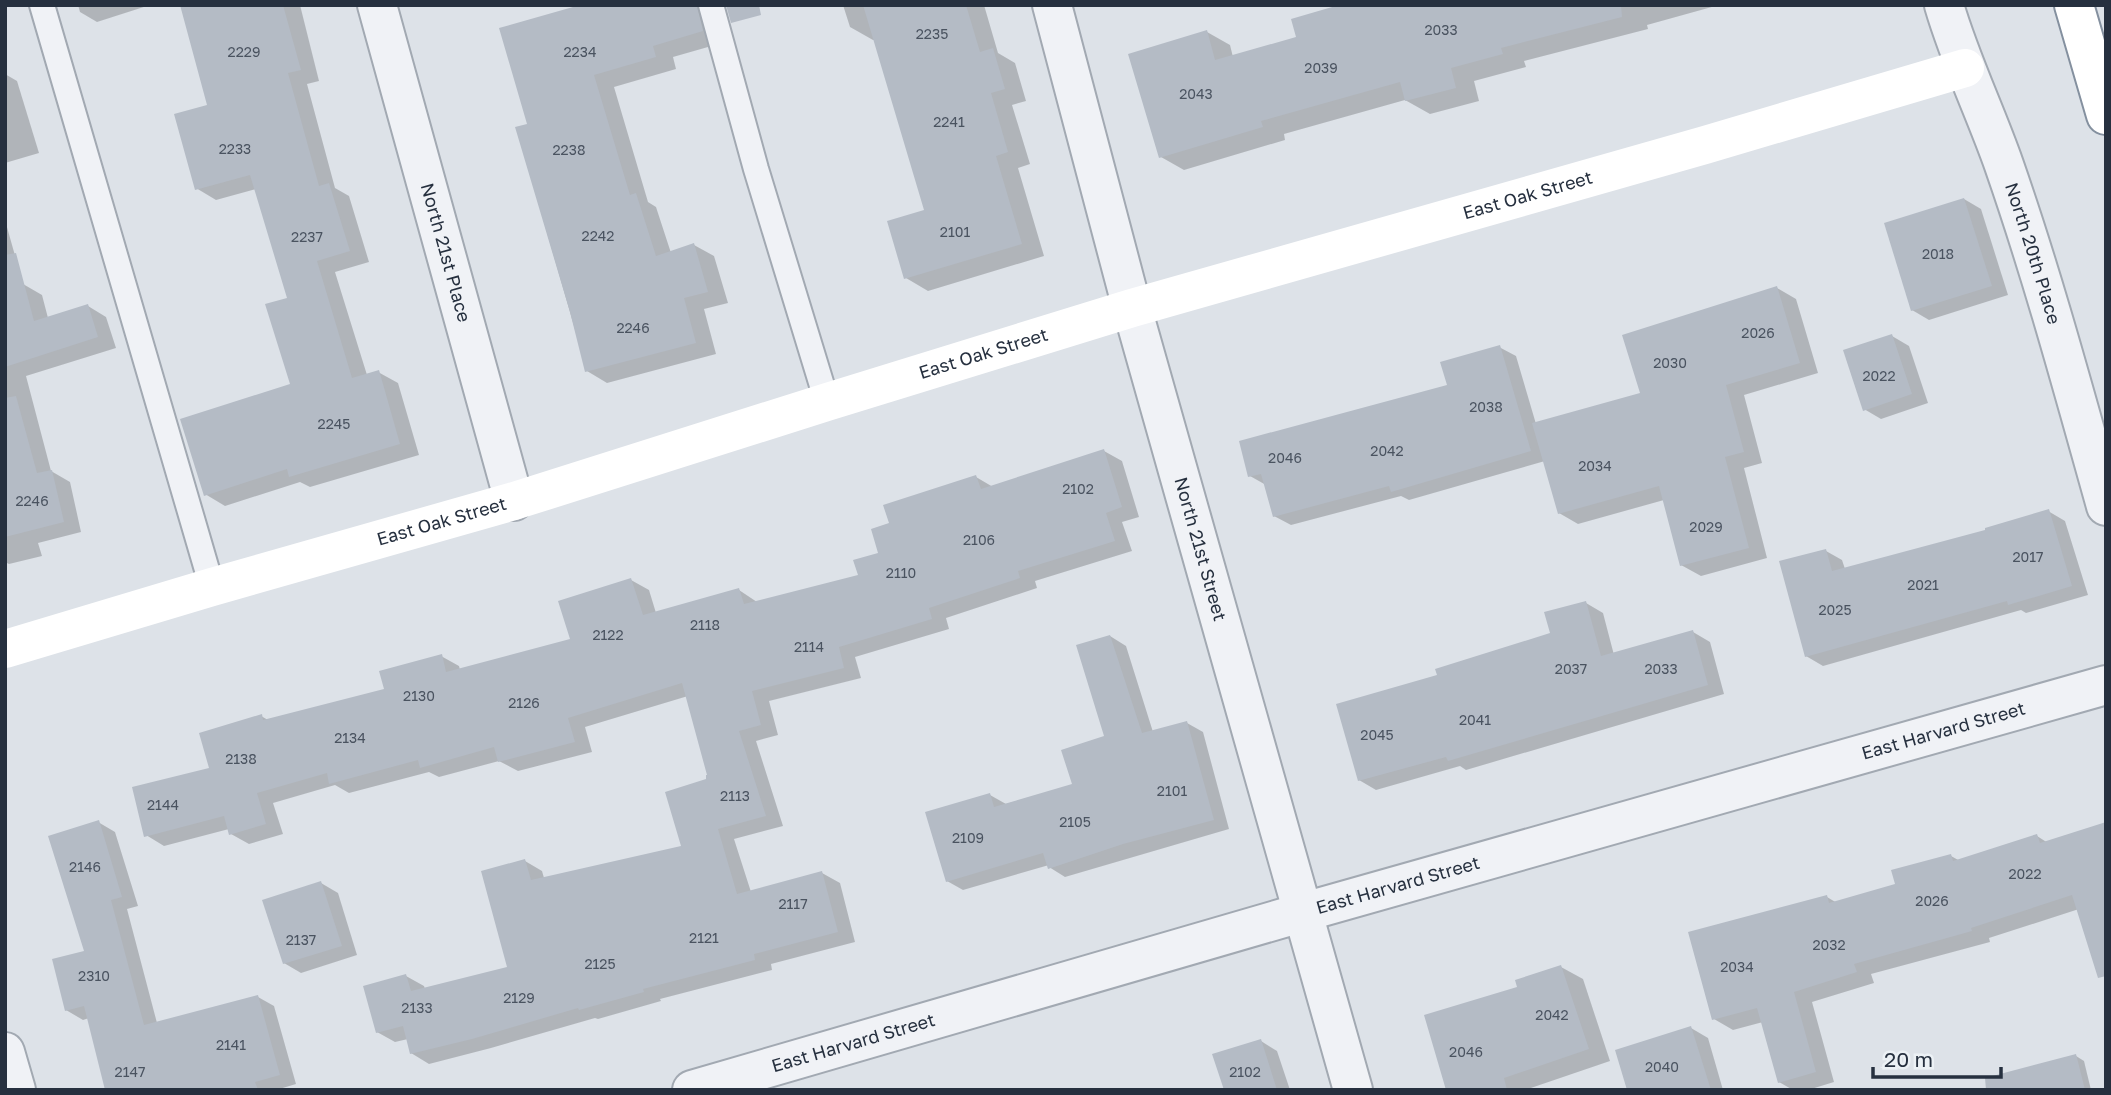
<svg xmlns="http://www.w3.org/2000/svg" width="2111" height="1095" font-family="'Golos Text',sans-serif">
	<style>
		.shadow { fill: #0003 }
		.building { fill: #b4bbc5 }
		.lines { fill: none; stroke-linecap: round; stroke-linejoin: round }
		.lane-casing { stroke: #a2a9b2; stroke-width: 28 }
		.street-casing { stroke: #a2a9b2; stroke-width: 42 }
		.highway-casing { stroke: #84909f; stroke-width: 42 }
		.lane { stroke: #f0f2f6; stroke-width: 24 }
		.street { stroke: #f0f2f6; stroke-width: 38 }
		.secondary { stroke: #fff; stroke-width: 38 }
		.highway { stroke: #fff; stroke-width: 38 }
		.labels { text-anchor: middle; stroke-width: 5; stroke-linejoin: round; paint-order: stroke }
		.number-label { font-size: 14px; fill: #4a5360 }
		.street-label { font-size: 18px; fill: #26303f; stroke: #ecf1f5 }
	</style>
	<rect width="100%" height="100%" fill="#dde2e8"/>
	<g class="shadow">
		<polygon points="78,5 150,5 97,22 80,12"/>
		<polygon points="212,5 300,5 319,81 307,84 335,188 349,196 369,262 335,272 367,375 378,372 398,383 419,455 310,487 300,482 225,506 205,494 292,385 289,299 256,189 216,200 196,188 209,107"/>
		<polygon points="575,5 711,5 722,43 673,57 676,69 614,87 648,202 656,207 671,253 694,245 714,256 728,303 704,309 716,354 607,383 587,371 544,222 529,125 576,8"/>
		<polygon points="843,5 984,5 998,53 1015,63 1026,101 1012,105 1030,164 1018,168 1044,256 928,291 906,278 926,211 875,40 873,40 850,27"/>
		<polygon points="1349,5 1719,5 1647,25 1648,29 1524,61 1526,67 1474,81 1479,101 1430,114 1405,100 1284,134 1285,140 1184,170 1161,157 1207,32 1230,45 1233,57 1298,38"/>
		<polygon points="5,74 17,81 39,153 5,163"/>
		<polygon points="1964,199 1981,209 2008,295 1929,320 1912,310"/>
		<polygon points="5,220 23,284 42,295 48,318 88,306 106,317 116,348 26,376 51,471 70,482 81,532 38,543 42,556 9,564 5,562"/>
		<polygon points="1777,288 1796,299 1818,373 1744,395 1762,463 1744,468 1767,558 1701,576 1681,565 1664,500 1578,524 1559,513 1545,461 1409,500 1401,496 1291,525 1274,516 1266,485 1250,476 1449,387 1499,347 1516,356 1536,424 1642,395"/>
		<polygon points="1892,336 1909,346 1928,403 1881,419 1864,409"/>
		<polygon points="1104,451 1122,461 1139,517 1122,522 1132,551 1035,581 1037,588 946,618 949,629 855,657 861,678 769,701 778,735 756,741 783,826 734,839 751,892 822,873 840,883 855,942 771,964 772,970 660,999 661,1001 598,1019 595,1018 491,1048 429,1064 411,1053 408,1039 395,1042 377,1032 406,976 424,986 425,989 509,968 525,861 542,871 544,878 684,848 709,780 688,696 585,727 592,752 518,771 499,761 439,777 429,772 349,793 335,785 273,803 283,834 249,844 231,834 229,829 164,846 146,835 261,716 268,720 386,690 441,656 459,666 460,670 572,640 631,580 649,590 656,613 739,590 757,602 860,576 880,554 891,525 976,477 993,487"/>
		<polygon points="2048,511 2065,521 2088,595 2026,613 2021,610 1823,666 1806,656 1826,551 1842,560 1845,569 1988,531"/>
		<polygon points="1586,603 1603,613 1614,655 1693,632 1710,642 1724,694 1466,770 1460,766 1376,790 1359,780 1440,677 1552,634"/>
		<polygon points="1110,636 1126,646 1153,732 1187,723 1203,732 1229,829 1065,877 1049,867 1049,865 963,890 947,881 990,795 1006,804 1074,785 1107,737"/>
		<polygon points="98,822 115,832 138,906 127,909 157,1023 258,997 274,1006 296,1084 276,1090 107,1090 89,1018 83,1020 66,1010 86,952"/>
		<polygon points="2106,824 2079,909 1989,938 1990,942 1871,974 1874,983 1812,1002 1834,1082 1808,1090 1793,1090 1779,1082 1763,1022 1733,1030 1714,1019 1827,897 1837,903 1897,886 1951,856 1960,861 2037,836 2048,843"/>
		<polygon points="321,883 338,893 357,955 301,973 284,963"/>
		<polygon points="1561,967 1583,979 1610,1061 1525,1090 1448,1090 1519,988"/>
		<polygon points="1691,1028 1708,1038 1723,1090 1629,1090"/>
		<polygon points="1261,1041 1277,1051 1290,1090 1226,1090"/>
		<polygon points="2076,1056 2084,1061 2091,1090 2038,1090"/>
	</g>
	<g class="building">
		<polygon points="180,5 283,5 301,70 288,73 319,186 329,183 350,251 317,261 352,378 379,370 400,444 289,477 287,469 204,496 180,419 290,384 265,304 287,298 250,175 195,190 174,114 207,105"/>
		<polygon points="580,5 697,5 703,31 653,46 656,57 594,75 630,195 636,193 656,256 694,243 708,292 684,298 696,343 585,372 570,312 515,127 527,124 499,28"/>
		<polygon points="726,5 759,5 761,15 731,23"/>
		<polygon points="863,5 966,5 980,52 993,48 1005,89 991,93 1008,152 996,156 1022,244 904,279 887,221 924,210"/>
		<polygon points="1339,5 1621,5 1622,17 1501,48 1503,54 1451,68 1456,88 1405,101 1400,82 1261,121 1263,127 1159,158 1128,54 1207,30 1215,60 1296,37 1291,19"/>
		<polygon points="1964,198 1992,286 1911,311 1884,223"/>
		<polygon points="16,253 34,321 88,304 98,337 5,367 5,255"/>
		<polygon points="1777,286 1800,363 1726,385 1744,452 1725,457 1749,548 1680,566 1659,486 1558,514 1532,423 1640,393 1622,335"/>
		<polygon points="1892,334 1912,394 1863,411 1843,350"/>
		<polygon points="1500,345 1531,451 1391,492 1389,486 1273,517 1261,474 1248,477 1239,441 1447,385 1440,362"/>
		<polygon points="16,396 37,473 52,470 64,522 5,537 5,398"/>
		<polygon points="1104,449 1122,507 1106,513 1115,541 1018,571 1020,578 929,608 932,619 839,647 844,668 752,691 761,725 739,731 766,816 718,829 737,894 822,871 838,932 754,954 755,960 643,989 644,992 579,1010 578,1008 472,1039 410,1054 403,1026 376,1033 363,986 406,974 411,991 507,967 481,871 525,859 531,880 681,846 665,792 706,779 706,775 707,775 682,683 568,718 575,742 498,762 494,747 420,768 418,760 329,784 327,773 257,793 266,824 229,835 224,816 144,837 132,787 209,768 199,733 262,714 263,720 384,689 379,671 442,654 446,672 570,639 558,601 631,578 643,615 739,588 744,604 858,575 853,560 878,553 871,529 889,523 883,505 976,475 981,489"/>
		<polygon points="2049,509 2072,586 2008,605 2007,601 1805,657 1779,561 1826,549 1832,571 1985,530 1985,528"/>
		<polygon points="1586,601 1601,656 1693,630 1708,685 1448,761 1446,757 1358,781 1336,704 1437,675 1435,669 1550,633 1544,612"/>
		<polygon points="1110,635 1142,733 1187,721 1214,820 1123,844 1048,869 1043,853 946,882 925,812 990,793 994,807 1072,784 1061,750 1104,736 1076,645"/>
		<polygon points="99,820 122,897 111,900 144,1025 258,995 280,1075 255,1082 258,1090 105,1090 84,1006 65,1011 52,959 84,951 48,836"/>
		<polygon points="2106,822 2106,976 2098,978 2072,895 1971,928 1972,931 1854,964 1857,972 1794,992 1816,1072 1778,1083 1757,1008 1712,1020 1688,932 1827,895 1829,903 1895,884 1891,870 1951,854 1953,861 2037,834 2040,843"/>
		<polygon points="321,881 342,946 283,964 262,900"/>
		<polygon points="1561,965 1589,1049 1504,1078 1507,1090 1446,1090 1424,1015 1517,987 1515,980"/>
		<polygon points="1691,1026 1711,1090 1627,1090 1615,1050"/>
		<polygon points="1261,1039 1277,1090 1224,1090 1212,1054"/>
		<polygon points="2076,1054 2085,1090 1986,1090 1985,1078"/>
	</g>
	<g class="lines">
		<g class="lane-casing">
			<g id="lane">
				<polyline points="42,5 212,587"/>
				<polyline points="711,5 756,169 827,402"/>
			</g>
		</g>
		<g class="street-casing">
			<g id="street">
				<path id="s1" d="M377 5 514 501"/>
				<path id="s2" d="M1052 5 1132 308 1353 1090"/>
				<path id="s3" d="M1944 5C1960 60 1985 111 2004 165 2043 277 2074 392 2106 506"/>
				<polyline points="5,1052 16,1090"/>
				<path id="s4" d="M692 1090 1304 912 2106 685"/>
			</g>
		</g>
		<g class="highway-casing">
			<polyline id="highway" points="2074,5 2106,115"/>
		</g>
		<use href="#lane" class="lane"/>
		<use href="#street" class="street"/>
		<path class="secondary" id="s5" d="M5 649 212 587 514 501 827 402 1132 308 1705 145 1965 68"/>
		<use href="#highway" class="highway"/>
	</g>
	<g class="labels">
		<g class="number-label">
			<text x="1441" y="35">2033</text>
			<text x="932" y="39">2235</text>
			<text x="244" y="57">2229</text>
			<text x="580" y="57">2234</text>
			<text x="1321" y="73">2039</text>
			<text x="1196" y="99">2043</text>
			<text x="949" y="127">2241</text>
			<text x="235" y="154">2233</text>
			<text x="569" y="155">2238</text>
			<text x="955" y="237">2101</text>
			<text x="598" y="241">2242</text>
			<text x="307" y="242">2237</text>
			<text x="1938" y="259">2018</text>
			<text x="633" y="333">2246</text>
			<text x="1758" y="338">2026</text>
			<text x="1670" y="368">2030</text>
			<text x="1879" y="381">2022</text>
			<text x="1486" y="412">2038</text>
			<text x="334" y="429">2245</text>
			<text x="1387" y="456">2042</text>
			<text x="1285" y="463">2046</text>
			<text x="1595" y="471">2034</text>
			<text x="1078" y="494">2102</text>
			<text x="32" y="506">2246</text>
			<text x="1706" y="532">2029</text>
			<text x="979" y="545">2106</text>
			<text x="2028" y="562">2017</text>
			<text x="901" y="578">2110</text>
			<text x="1923" y="590">2021</text>
			<text x="1835" y="615">2025</text>
			<text x="705" y="630">2118</text>
			<text x="608" y="640">2122</text>
			<text x="809" y="652">2114</text>
			<text x="1571" y="674">2037</text>
			<text x="1661" y="674">2033</text>
			<text x="419" y="701">2130</text>
			<text x="524" y="708">2126</text>
			<text x="1475" y="725">2041</text>
			<text x="1377" y="740">2045</text>
			<text x="350" y="743">2134</text>
			<text x="241" y="764">2138</text>
			<text x="1172" y="796">2101</text>
			<text x="735" y="801">2113</text>
			<text x="163" y="810">2144</text>
			<text x="1075" y="827">2105</text>
			<text x="968" y="843">2109</text>
			<text x="85" y="872">2146</text>
			<text x="2025" y="879">2022</text>
			<text x="1932" y="906">2026</text>
			<text x="793" y="909">2117</text>
			<text x="704" y="943">2121</text>
			<text x="301" y="945">2137</text>
			<text x="1829" y="950">2032</text>
			<text x="600" y="969">2125</text>
			<text x="1737" y="972">2034</text>
			<text x="94" y="981">2310</text>
			<text x="519" y="1003">2129</text>
			<text x="417" y="1013">2133</text>
			<text x="1552" y="1020">2042</text>
			<text x="231" y="1050">2141</text>
			<text x="1466" y="1057">2046</text>
			<text x="1662" y="1072">2040</text>
			<text x="130" y="1077">2147</text>
			<text x="1245" y="1077">2102</text>
		</g>
		<g class="street-label">
			<text dy="6" stroke="none"><textPath href="#s5" startOffset="1589">East Oak Street</textPath></text>
			<text dy="6" stroke="none"><textPath href="#s1" startOffset="257">North 21st Place</textPath></text>
			<text dy="6" stroke="none"><textPath href="#s3" startOffset="264">North 20th Place</textPath></text>
			<text dy="6" stroke="none"><textPath href="#s5" startOffset="1022">East Oak Street</textPath></text>
			<text dy="6" stroke="none"><textPath href="#s5" startOffset="455">East Oak Street</textPath></text>
			<text dy="6" stroke="none"><textPath href="#s2" startOffset="564">North 21st Street</textPath></text>
			<text dy="6" stroke="none"><textPath href="#s4" startOffset="1302">East Harvard Street</textPath></text>
			<text dy="6" stroke="none"><textPath href="#s4" startOffset="735">East Harvard Street</textPath></text>
			<text dy="6" stroke="none"><textPath href="#s4" startOffset="168">East Harvard Street</textPath></text>
		</g>
	</g>
	<rect width="2111" height="1095" fill="none" stroke="#26303f" stroke-width="14"/>
	<path d="M1873 1067v10h128v-10" fill="none" stroke="#26303f" stroke-width="3.5"/>
	<text x="1884" y="1067" font-size="21" fill="#26303f" stroke="#ecf1f5" stroke-width="5" paint-order="stroke">20 m</text>
</svg>
